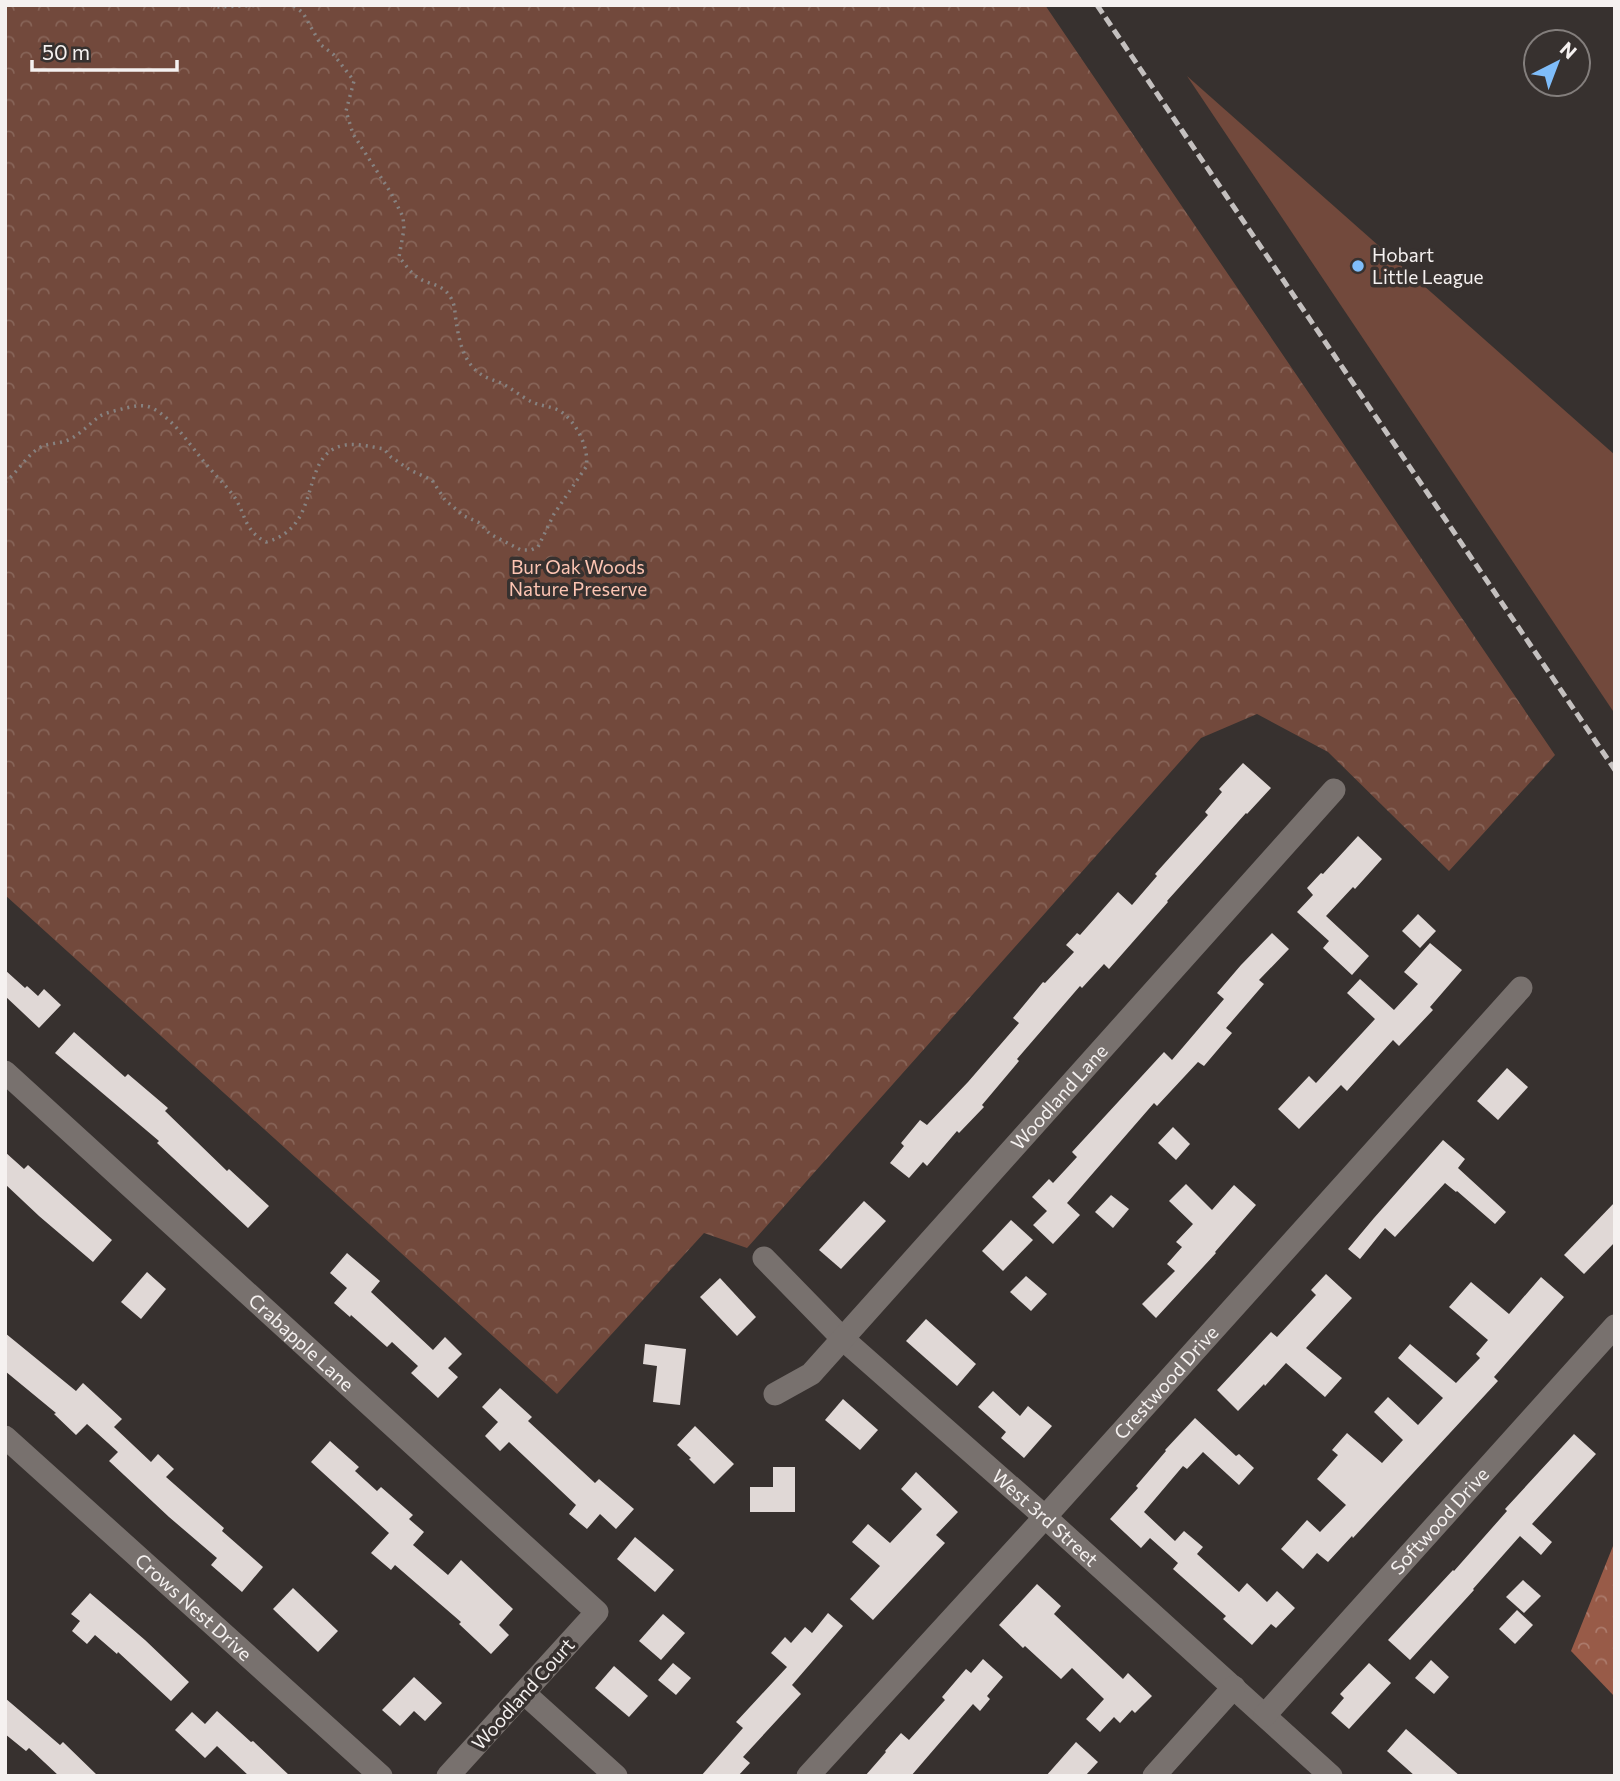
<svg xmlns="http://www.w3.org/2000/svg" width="1620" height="1781" font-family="Commissioner,sans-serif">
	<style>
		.grass { fill: #72493c }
		.forest { fill: url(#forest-crowns) }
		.park { fill: url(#park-crowns) }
		.building { fill: #e0d8d6 }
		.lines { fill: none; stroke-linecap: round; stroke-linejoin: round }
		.path { stroke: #878280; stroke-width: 3.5; stroke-dasharray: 2 5; stroke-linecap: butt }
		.street { stroke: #78716e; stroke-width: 23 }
		.rail { stroke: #c4c0bf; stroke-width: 5; stroke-dasharray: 10 5; stroke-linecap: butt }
		.poi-dot { fill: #7fbdfa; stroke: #37312f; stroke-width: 2.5 }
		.labels { text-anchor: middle; stroke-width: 7; stroke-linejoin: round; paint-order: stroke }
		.poi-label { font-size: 19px; fill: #f5f1f0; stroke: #37312f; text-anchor: start }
		.park-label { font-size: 19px; fill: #fdc5b3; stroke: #37312f }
		.street-label { font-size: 19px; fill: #f5f1f0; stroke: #37312f }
	</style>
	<defs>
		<pattern id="forest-crowns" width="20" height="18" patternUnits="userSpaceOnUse" patternTransform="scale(1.75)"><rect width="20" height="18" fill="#985b48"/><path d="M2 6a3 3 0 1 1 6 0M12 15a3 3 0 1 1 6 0" fill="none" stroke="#ac7b6c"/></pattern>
		<pattern id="park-crowns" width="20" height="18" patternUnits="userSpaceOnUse" patternTransform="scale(1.75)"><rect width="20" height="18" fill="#72493c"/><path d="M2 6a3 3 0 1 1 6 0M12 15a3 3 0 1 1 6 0" fill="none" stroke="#876458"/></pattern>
	</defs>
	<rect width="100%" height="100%" fill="#37312f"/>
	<polygon class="grass" points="1187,76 1615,455 1615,714"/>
	<polygon class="forest" points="1615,1541 1615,1697 1571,1651"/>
	<polygon class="park" points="5,5 1045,5 1555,755 1449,871 1328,752 1257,714 1201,738 747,1248 704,1233 557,1394 5,895"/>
	<g class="building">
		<polygon points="1243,763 1271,788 1247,814 1246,813 1167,901 1168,902 1109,969 1104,964 1082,988 1080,986 1017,1059 1019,1061 982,1105 984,1107 959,1133 957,1131 927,1166 923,1162 909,1178 890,1163 904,1146 901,1143 920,1120 927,1125 968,1082 1019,1023 1013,1018 1043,982 1045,983 1074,952 1066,945 1077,933 1080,935 1118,892 1132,905 1157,876 1155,874 1208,815 1205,812 1222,792 1219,789"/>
		<polygon points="1358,836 1382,859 1355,889 1353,887 1326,916 1369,956 1352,975 1323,948 1329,941 1297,912 1313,895 1307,888 1321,873 1323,874"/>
		<polygon points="1418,914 1436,931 1420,948 1402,931"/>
		<polygon points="1272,933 1289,949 1259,980 1264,984 1226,1028 1232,1033 1204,1066 1198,1062 1157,1106 1154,1103 1067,1203 1080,1215 1053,1244 1033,1225 1047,1211 1032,1197 1049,1179 1053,1183 1077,1157 1072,1152 1164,1052 1172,1060 1224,999 1217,993 1241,965"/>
		<polygon points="1430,943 1462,970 1430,1007 1433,1010 1399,1046 1393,1040 1347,1091 1341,1085 1299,1129 1278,1109 1309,1076 1316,1083 1375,1019 1347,993 1360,979 1394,1010 1418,984 1404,972"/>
		<polygon points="5,970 25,988 27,986 38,996 44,989 61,1005 39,1028 5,996"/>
		<polygon points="74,1032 125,1077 128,1074 168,1108 165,1111 227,1171 229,1169 269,1206 248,1228 157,1143 159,1141 55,1053"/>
		<polygon points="1507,1068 1528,1087 1498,1120 1477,1101"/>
		<polygon points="1173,1127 1190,1144 1176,1160 1158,1143"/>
		<polygon points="1443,1140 1465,1159 1458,1168 1506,1212 1495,1224 1457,1191 1456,1192 1445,1183 1395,1237 1385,1228 1360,1259 1348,1249 1374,1218"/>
		<polygon points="5,1152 24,1169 28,1165 112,1240 93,1262 39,1216 5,1184"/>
		<polygon points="1186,1184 1212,1210 1234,1185 1256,1205 1215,1252 1216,1253 1156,1318 1142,1304 1175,1271 1167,1264 1182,1247 1176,1242 1193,1224 1169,1201"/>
		<polygon points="1111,1195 1129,1209 1113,1228 1095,1212"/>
		<polygon points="864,1201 886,1221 841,1269 819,1250"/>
		<polygon points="1615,1202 1615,1242 1584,1274 1564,1255"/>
		<polygon points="1011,1220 1033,1240 1003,1271 982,1251"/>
		<polygon points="347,1253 380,1281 371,1292 433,1350 445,1337 462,1354 448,1368 458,1377 438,1398 411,1373 418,1366 392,1342 387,1347 351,1315 350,1317 334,1303 347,1288 330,1273"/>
		<polygon points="147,1272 166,1289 141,1319 121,1302"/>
		<polygon points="1326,1274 1352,1298 1306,1348 1342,1378 1325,1397 1286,1363 1265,1386 1264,1384 1238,1411 1217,1390 1271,1332 1277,1337 1316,1295 1311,1290"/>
		<polygon points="1026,1276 1047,1294 1031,1311 1010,1292"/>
		<polygon points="1541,1277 1564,1297 1494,1377 1498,1381 1353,1538 1352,1536 1328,1562 1317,1553 1303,1569 1281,1549 1307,1520 1320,1532 1346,1505 1317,1479 1338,1455 1332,1450 1347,1433 1382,1463 1403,1440 1374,1412 1388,1397 1418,1425 1443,1398 1398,1358 1410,1344 1456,1383 1480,1358 1476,1354 1488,1340 1449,1307 1471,1282 1509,1314"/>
		<polygon points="720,1278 756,1317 737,1336 700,1297"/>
		<polygon points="926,1319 976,1364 957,1386 906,1341"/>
		<polygon points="5,1333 76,1391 83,1383 122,1419 114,1427 151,1462 158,1454 174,1469 166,1477 224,1528 222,1531 263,1567 242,1592 211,1565 217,1558 169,1517 109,1461 118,1452 87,1424 76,1435 54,1414 56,1413 5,1371"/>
		<polygon points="645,1344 686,1349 680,1405 653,1402 657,1366 643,1364"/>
		<polygon points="500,1388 532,1417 528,1421 595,1483 599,1479 634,1509 616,1529 600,1514 587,1529 569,1514 576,1505 509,1442 500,1451 485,1436 498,1422 482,1407"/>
		<polygon points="993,1391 1020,1416 1028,1406 1052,1426 1024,1458 1001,1438 1006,1432 978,1407"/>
		<polygon points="843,1399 878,1430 860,1450 825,1420"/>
		<polygon points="1195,1418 1236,1456 1239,1454 1254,1468 1239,1485 1203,1452 1187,1469 1183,1466 1144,1512 1175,1541 1184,1531 1203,1547 1197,1554 1239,1592 1247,1583 1267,1602 1277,1591 1295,1608 1276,1628 1271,1624 1252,1645 1223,1619 1226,1616 1173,1569 1178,1563 1150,1538 1141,1548 1110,1519 1138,1488 1136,1486 1166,1451 1165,1450"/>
		<polygon points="695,1426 734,1464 714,1484 689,1459 691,1458 677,1445"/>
		<polygon points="1574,1434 1596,1454 1532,1524 1552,1542 1541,1555 1520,1536 1473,1589 1474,1590 1410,1660 1388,1640 1453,1570 1454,1571 1507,1511 1505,1509"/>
		<polygon points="330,1441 359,1467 355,1471 377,1491 381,1487 413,1515 409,1519 424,1532 413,1545 448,1575 461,1560 513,1609 499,1625 509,1635 491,1654 459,1624 461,1622 395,1565 391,1570 371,1553 389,1533 311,1462"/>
		<polygon points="773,1467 795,1467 795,1512 750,1512 750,1487 773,1487"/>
		<polygon points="916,1472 958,1512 936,1535 945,1543 873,1620 850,1599 880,1566 852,1542 868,1524 890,1543 922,1509 901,1489"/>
		<polygon points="635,1537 674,1570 655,1592 617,1559"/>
		<polygon points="1523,1580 1541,1596 1524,1613 1506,1597"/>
		<polygon points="1037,1584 1061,1606 1054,1614 1123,1679 1128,1673 1152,1696 1135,1713 1132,1710 1120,1723 1114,1717 1100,1732 1086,1719 1104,1699 1072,1668 1061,1679 1025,1646 1023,1648 999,1625"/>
		<polygon points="293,1588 338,1631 318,1652 273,1609"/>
		<polygon points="90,1593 145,1640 189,1682 171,1701 118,1652 117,1654 95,1635 87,1644 72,1631 80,1621 71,1614"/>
		<polygon points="1517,1610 1533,1625 1515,1644 1499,1629"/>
		<polygon points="828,1613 843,1626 792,1685 801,1694 743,1757 750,1763 738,1776 701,1776 743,1728 736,1722 787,1667 771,1653 785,1637 791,1643 805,1627 812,1633"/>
		<polygon points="663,1614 685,1633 661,1660 639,1641"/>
		<polygon points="983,1659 1003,1677 987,1696 990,1699 980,1711 973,1704 911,1776 865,1776 886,1752 885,1751 901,1733 909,1740 945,1700 942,1697 966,1669 971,1673"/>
		<polygon points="1431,1660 1449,1677 1434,1694 1415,1678"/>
		<polygon points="673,1663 691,1678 676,1695 658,1680"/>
		<polygon points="1369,1663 1391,1683 1349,1729 1331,1713 1344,1698 1340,1694"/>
		<polygon points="614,1666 648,1696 629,1717 595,1688"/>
		<polygon points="414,1677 442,1703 425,1721 414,1711 400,1726 382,1710"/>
		<polygon points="5,1698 60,1745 63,1742 98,1776 59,1776 29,1748 26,1751 5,1734"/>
		<polygon points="217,1711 251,1742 253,1741 290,1776 249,1776 217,1746 205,1758 175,1730 192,1712 205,1724"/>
		<polygon points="1406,1729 1460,1776 1415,1776 1387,1751"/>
		<polygon points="1076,1742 1098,1762 1085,1776 1046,1776"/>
	</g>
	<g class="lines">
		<g class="path">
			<polyline points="211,5 214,7 270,5"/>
			<path d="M5 482C18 472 26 456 39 448 48 443 57 444 65 441 77 438 90 423 100 416 108 412 118 410 126 408 135 406 143 404 152 408 173 419 187 441 201 458 211 471 223 482 233 495 246 513 243 530 266 542 323 528 299 457 341 446 355 442 371 447 384 449L391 457 410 470 432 480 445 500 464 516 478 522 490 534 521 550H531L538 547 554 514 586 467C590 449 576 421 560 411 551 406 539 406 530 401 522 397 511 388 503 384 495 380 487 379 479 373 463 361 459 340 456 321 455 314 455 306 452 300 444 283 430 286 417 277 410 272 405 264 399 257L404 229 403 217 391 193 353 134 346 111 354 81 334 55 321 45 303 13 293 5"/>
		</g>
		<g class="street">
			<path id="s1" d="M5 1072 597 1612 448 1776"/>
			<path id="s2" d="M764 1258 843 1339 1045 1517 1331 1776"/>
			<path id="s3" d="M775 1394 811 1374 1334 790"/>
			<path id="s4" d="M5 1437 381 1776"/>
			<polyline points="524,1693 616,1776"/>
			<path id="s5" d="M1265 1715 1615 1326"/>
			<path id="s6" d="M808 1776 1045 1517 1521 988"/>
			<polyline points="1154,1776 1234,1687"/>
		</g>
		<polyline class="rail" points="1097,5 1615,770"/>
	</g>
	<circle class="poi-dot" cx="1358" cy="266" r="7"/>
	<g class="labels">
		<g class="poi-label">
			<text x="1372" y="262">Hobart<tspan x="1372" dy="22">Little League</tspan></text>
		</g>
		<g class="park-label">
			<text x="578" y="574">Bur Oak Woods<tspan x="578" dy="22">Nature Preserve</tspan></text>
		</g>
		<g class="street-label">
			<text dy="7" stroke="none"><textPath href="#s3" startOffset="413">Woodland Lane</textPath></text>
			<text dy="7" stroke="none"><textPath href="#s1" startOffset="401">Crabapple Lane</textPath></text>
			<text dy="7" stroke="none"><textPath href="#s6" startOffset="532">Crestwood Drive</textPath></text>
			<text dy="7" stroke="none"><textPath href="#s2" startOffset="383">West 3rd Street</textPath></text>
			<text dy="7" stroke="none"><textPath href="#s5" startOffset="261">Softwood Drive</textPath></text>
			<text dy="7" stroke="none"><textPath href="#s4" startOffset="254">Crows Nest Drive</textPath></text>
			<text transform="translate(523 1694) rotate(-48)" y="7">Woodland Court</text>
		</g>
	</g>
	<rect width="1620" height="1781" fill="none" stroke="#f5f1f0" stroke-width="14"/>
	<g transform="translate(1557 63) rotate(42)"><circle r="33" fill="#37312f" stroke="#837e7c" stroke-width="2"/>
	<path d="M0-5L12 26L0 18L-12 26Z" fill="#7fbdfa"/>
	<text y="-10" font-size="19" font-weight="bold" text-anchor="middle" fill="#f5f1f0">N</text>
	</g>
	<path d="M32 60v10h145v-10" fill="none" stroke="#f5f1f0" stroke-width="3.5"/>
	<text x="42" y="60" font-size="21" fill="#f5f1f0" stroke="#37312f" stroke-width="5" paint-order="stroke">50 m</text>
</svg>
